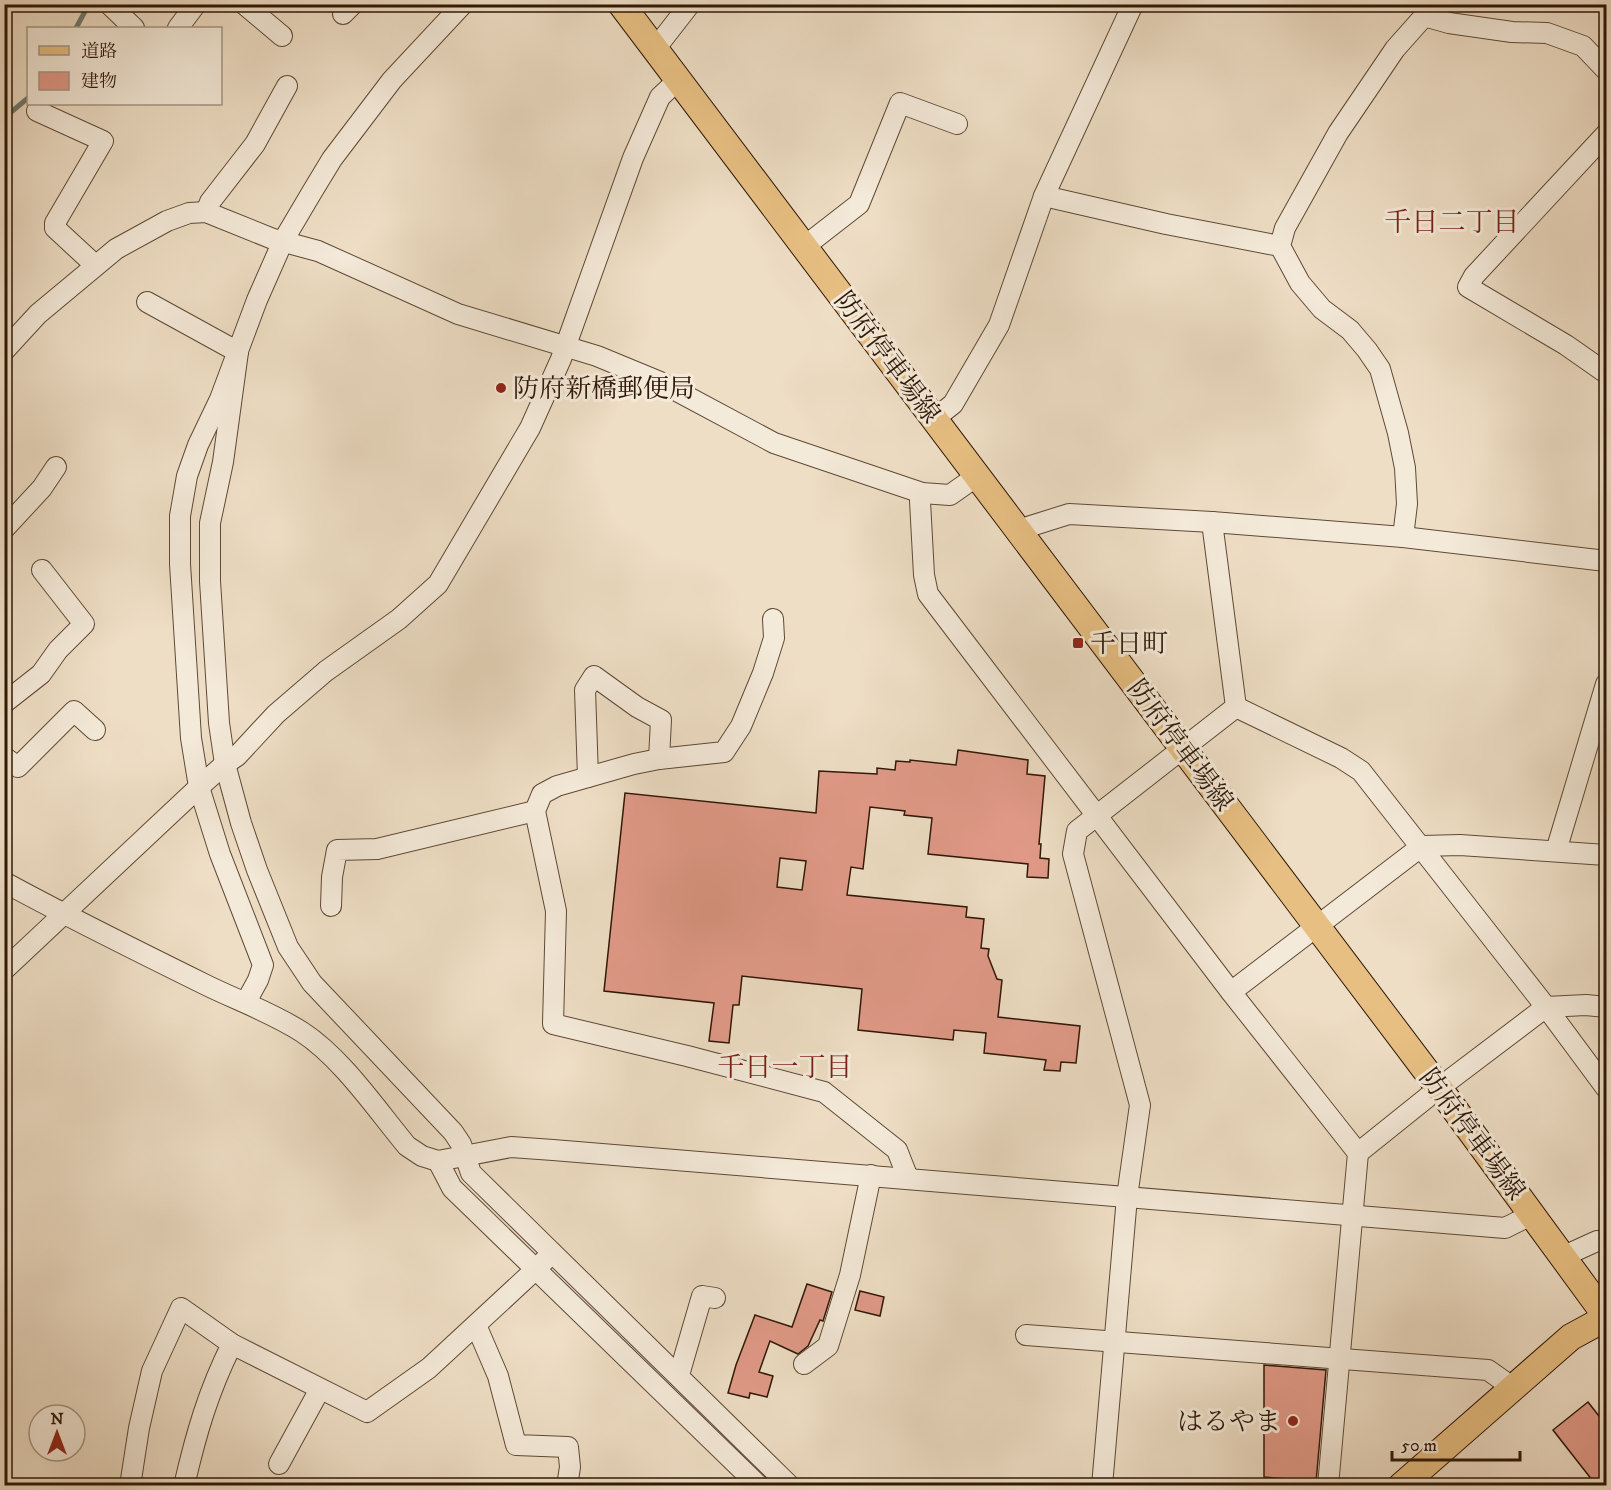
<svg xmlns="http://www.w3.org/2000/svg" width="1611" height="1490" font-family="'IM FELL DW Pica','Noto Serif JP',serif">
	<style>
		.lines { fill: none; stroke-linecap: round; stroke-linejoin: round }
		.stream { stroke: #6f7a6e; stroke-width: 5 }
		.building { fill: #e19a88; stroke: #2f1707; stroke-width: 1.5; fill-rule: evenodd }
		.minor-casing { stroke: #5f4936; stroke-width: 22 }
		.major-casing { stroke: #2f1707; stroke-width: 28 }
		.minor { stroke: #f4ead9; stroke-width: 20 }
		.major { stroke: #e7bf82; stroke-width: 26 }
		.poi-dot { fill: #8f2418; stroke: #f4ead9; stroke-width: 2 }
		.labels { text-anchor: middle; stroke-width: 6; stroke-linejoin: round; paint-order: stroke }
		.street-label { font-size: 26px; fill: #2f1707; stroke: #f4ead9 }
		.poi-label { font-size: 26px; fill: #2f1707; stroke: #f4ead9; text-anchor: start }
		.neighbourhood-label { font-size: 27px; fill: #7a1f14; stroke: #f4ead9 }
	</style>
	<rect width="100%" height="100%" fill="#eedec5"/>
	<filter id="stains"><feTurbulence type="fractalNoise" baseFrequency=".00333" numOctaves="4"/><feColorMatrix values="0 0 0 0 .2 0 0 0 0 .09 0 0 0 0 .02 0 0 0 .5 -.17"/></filter>
	<radialGradient id="worn" r=".72"><stop offset=".6" stop-color="#630" stop-opacity="0"/><stop offset="1" stop-color="#630" stop-opacity=".3"/></radialGradient>
	<g class="lines">
		<g class="stream">
			<polyline points="76,28 89,4"/>
			<polyline points="4,118 28,98"/>
		</g>
	</g>
	<g class="building">
		<path d="M958 750 1028 760 1027 774 1045 776 1039 844H1041L1040 858 1049 859 1048 878 1027 877 1028 864 928 854 932 818 904 815 905 811 870 807 863 869 851 867 847 895 967 907 966 917 984 919 981 948 989 949 988 956 997 979 1002 980 998 1017 1080 1026 1076 1063 1061 1062 1060 1071 1044 1070 1046 1060 984 1053 986 1033 954 1030 953 1040 858 1030 862 989 742 976 739 1005H733L729 1043 709 1041 714 1003 604 991 625 793 816 813 819 771 877 774V768L895 770 896 761 910 762V760L956 765ZM780 858 806 861 802 890 777 887Z"/>
		<polygon points="807,1284 832,1292 823,1321 820,1320 808,1346 798,1354 770,1341 759,1372 773,1376 767,1397 750,1393 749,1398 728,1393 736,1365 755,1315 792,1327"/>
		<polygon points="860,1291 884,1297 880,1316 855,1310"/>
		<polygon points="1264,1365 1326,1370 1316,1482 1264,1477"/>
		<polygon points="1588,1402 1606,1425 1606,1485 1596,1485 1553,1430"/>
	</g>
	<g class="lines">
		<g class="minor-casing">
			<g id="minor">
				<polyline points="109,4 134,28"/>
				<polyline points="244,4 282,36"/>
				<polyline points="343,14 353,4"/>
				<polyline points="1424,16 1449,23 1512,32 1547,33 1583,46 1606,70"/>
				<polyline points="178,28 196,4"/>
				<polyline points="655,49 690,4"/>
				<polyline points="37,111 103,141 55,223 55,228 95,265"/>
				<polyline points="1606,134 1474,276 1468,287 1566,345 1606,373"/>
				<polyline points="1044,196 1166,224 1280,246"/>
				<polyline points="206,212 210,202 255,144 287,86"/>
				<polyline points="805,246 859,204 900,103 957,124"/>
				<polyline points="147,302 238,352"/>
				<polyline points="4,351 38,314 116,249 167,221 189,213 206,212 273,239 318,251 458,314 597,356 660,382 774,443 922,493 950,495 977,476"/>
				<polyline points="238,352 223,462 210,523 210,581 219,723 225,764 241,823 257,870 288,947 312,983 453,1132 461,1144 471,1173 790,1486"/>
				<polyline points="934,419 953,404 999,325 1044,196 1133,4"/>
				<polyline points="922,493 920,501 924,575 928,594 1231,992 1358,1153 1328,1486"/>
				<polyline points="1212,522 1236,707"/>
				<polyline points="4,529 42,488 56,467"/>
				<polyline points="1018,530 1069,514 1212,522 1403,537 1606,561"/>
				<polyline points="1403,537 1407,504 1405,468 1398,433 1380,369 1367,350 1350,330 1322,309 1300,283 1280,246 1285,228 1338,133 1395,49 1435,4"/>
				<polyline points="773,619 774,638 763,673 741,726 724,752 659,759 634,764 557,786 542,794 535,811 556,911 553,1024 687,1056 824,1092 897,1150 908,1178"/>
				<polyline points="4,703 41,674 58,650 84,624 42,570"/>
				<polyline points="1236,707 1341,758 1361,771 1546,1007 1606,1088"/>
				<polyline points="4,757 18,767 74,711 95,730"/>
				<polyline points="588,777 585,690 594,676 637,707 661,720 659,759"/>
				<polyline points="1556,851 1606,684"/>
				<path d="M4 882C70 918 137 951 204 984 236 1000 271 1012 302 1032 342 1058 377 1110 407 1146L422 1156 438 1161 511 1147 553 1150 1505 1228 1533 1214"/>
				<polyline points="331,906 332,877 337,850 377,849 535,811"/>
				<polyline points="4,970 199,787 225,764 237,756 276,714 326,671 399,619 438,584 530,428 561,359 633,158 660,97 678,80"/>
				<polyline points="1231,992 1422,846 1460,845 1606,855"/>
				<polyline points="246,1002 258,980 263,965 220,854 199,787 191,738 180,564 180,516 187,476 198,445 220,399 257,300 283,241 312,192 332,159 392,80 463,4"/>
				<polyline points="1358,1153 1439,1088 1546,1007 1586,1005 1606,1007"/>
				<polyline points="438,1161 452,1188 759,1486"/>
				<polyline points="1564,1256 1597,1241 1606,1242"/>
				<polyline points="476,1325 498,1376 516,1445 568,1447 570,1467 567,1486"/>
				<polyline points="1026,1335 1488,1370 1512,1387"/>
				<polyline points="804,1364 828,1346 850,1275 871,1175"/>
				<polyline points="679,1375 702,1296 715,1298"/>
				<polyline points="279,1464 320,1389"/>
				<polyline points="130,1486 139,1428 152,1371 181,1308 232,1344 367,1412 429,1368 536,1269 552,1253"/>
				<path d="M184 1486C196 1434 208 1392 232 1344"/>
				<polyline points="1102,1486 1127,1197 1140,1105 1073,854 1077,831 1236,707"/>
			</g>
		</g>
		<g class="major-casing">
			<g id="major">
				<polyline points="621,4 1439,1088 1606,1316"/>
				<polyline points="1401,1486 1571,1337 1606,1318"/>
			</g>
		</g>
		<use href="#minor" class="minor"/>
		<use href="#major" class="major"/>
	</g>
	<g class="poi-dot">
		<circle cx="501" cy="388" r="6"/>
		<rect x="1072" y="637" width="12" height="12" rx="3"/>
		<circle cx="1293" cy="1421" r="6"/>
	</g>
	<g class="labels">
		<g class="street-label">
			<text transform="translate(888 357) rotate(53)" y="9">防府停車場線</text>
			<text transform="translate(1181 745) rotate(53)" y="9">防府停車場線</text>
			<text transform="translate(1473 1134) rotate(53)" y="9">防府停車場線</text>
		</g>
		<g class="poi-label">
			<text x="513" y="397">防府新橋郵便局</text>
			<text x="1090" y="652">千日町</text>
			<text x="1281" y="1430" text-anchor="end">はるやま</text>
		</g>
		<g class="neighbourhood-label">
			<text x="1452" y="231">千日二丁目</text>
			<text x="785" y="1076">千日一丁目</text>
		</g>
	</g>
	<rect width="1611" height="1490" fill="none" stroke="#eedec5" stroke-width="24"/>
	<rect x="6" y="6" width="1599" height="1478" fill="none" stroke="#2f1707" stroke-width="3"/>
	<rect x="12" y="12" width="1587" height="1466" fill="none" stroke="#2f1707" stroke-width="1.5"/>
	<rect x="27" y="27" width="195" height="78" fill="#f4ead9" stroke="#a59685" stroke-width="1.5"/>
	<rect x="39" y="46" width="30" height="9" fill="#e7bf82" stroke="#a59685" stroke-width="1.5"/>
	<text x="81" y="57" font-size="18" fill="#2f1707">道路</text>
	<rect x="39" y="72" width="30" height="18" fill="#e19a88" stroke="#a59685" stroke-width="1.5"/>
	<text x="81" y="87" font-size="18" fill="#2f1707">建物</text>
	<g transform="translate(57 1433)"><circle r="28" fill="#f4ead9" stroke="#a59685" stroke-width="1.5"/>
	<path d="M0-4.5L10 22L0 15L-10 22Z" fill="#8f2418"/>
	<text y="-9" font-size="16" font-weight="bold" text-anchor="middle" fill="#2f1707">N</text>
	</g>
	<path d="M1392 1451v9h128v-9" fill="none" stroke="#2f1707" stroke-width="3"/>
	<text x="1401" y="1451" font-size="18" fill="#2f1707" stroke="#f4ead9" stroke-width="4.5" paint-order="stroke">50 m</text>
	<rect width="100%" height="100%" filter="url(#stains)"/>
	<rect width="100%" height="100%" fill="url(#worn)"/>
</svg>
